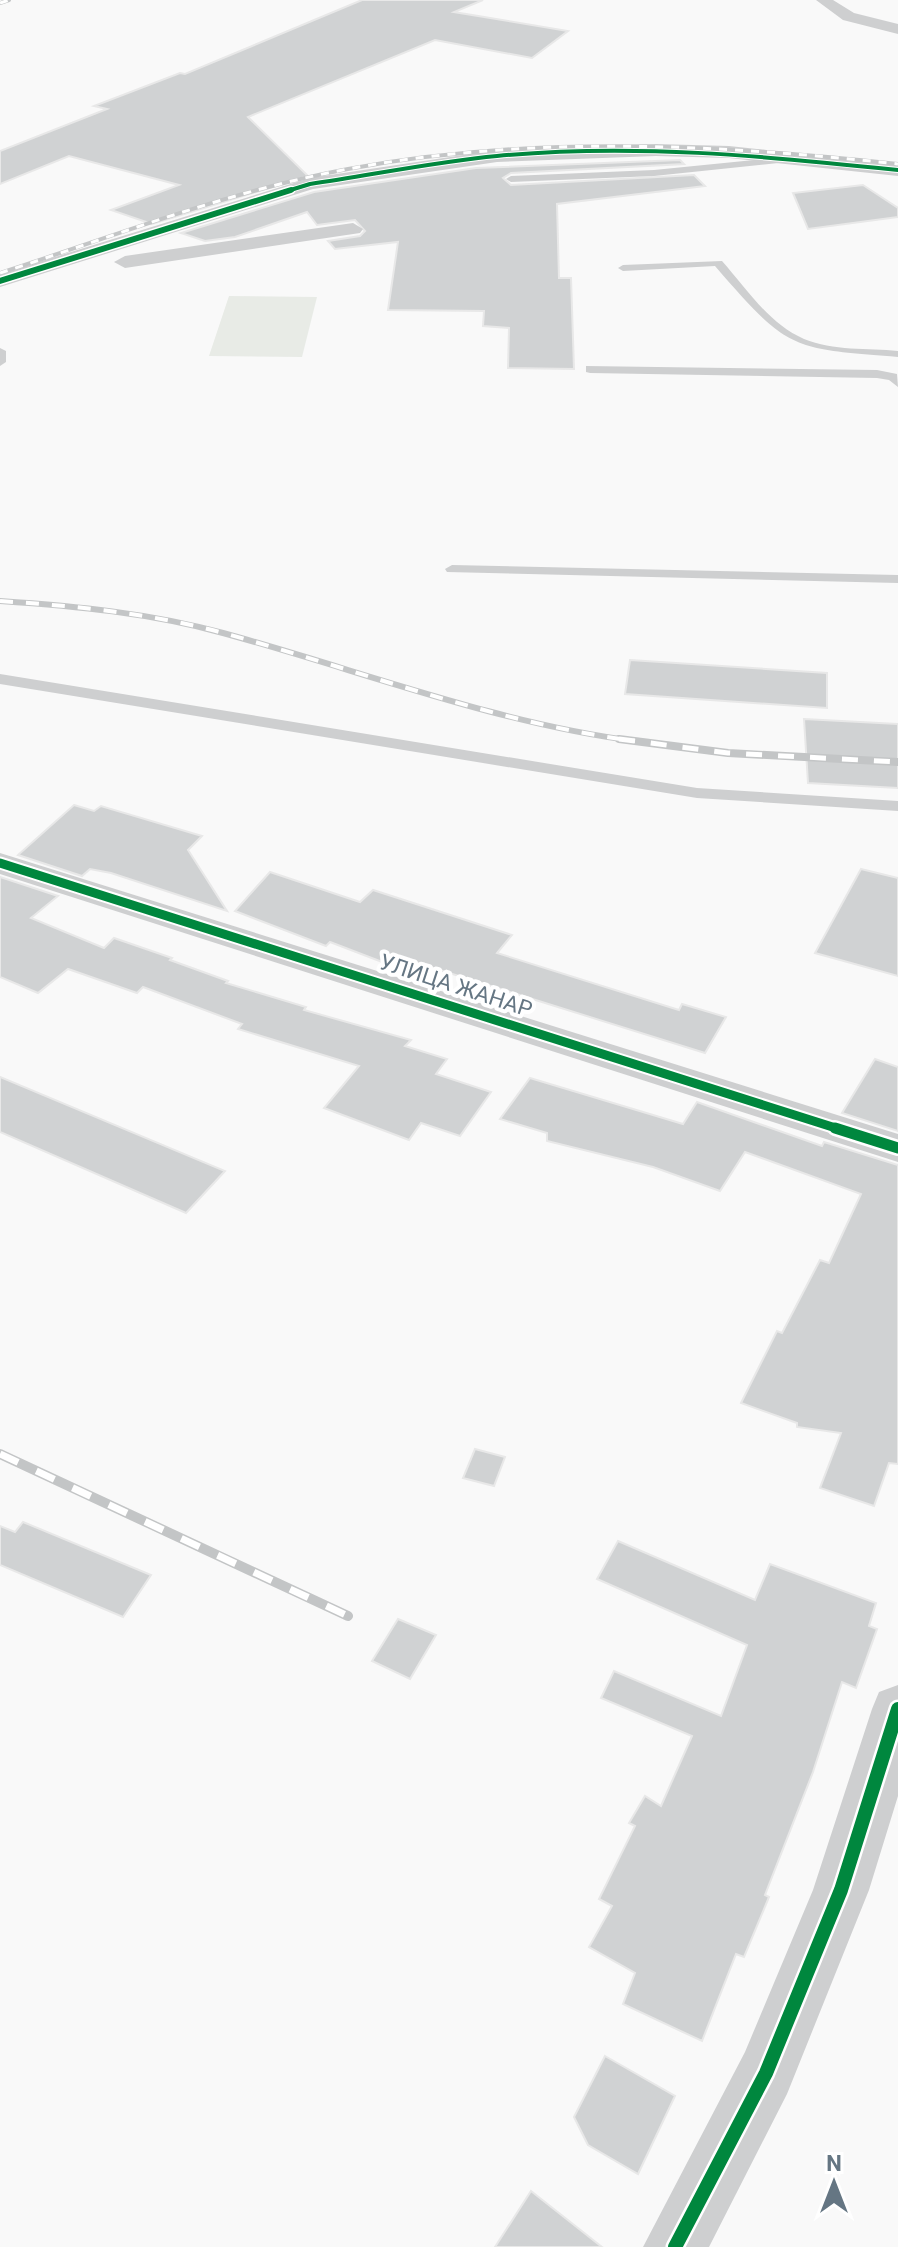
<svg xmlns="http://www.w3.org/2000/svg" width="898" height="2247" font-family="Roboto,sans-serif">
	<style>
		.green { fill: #e8ebe6 }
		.building { fill: #d0d2d3; stroke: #e8e8e8; stroke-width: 2 }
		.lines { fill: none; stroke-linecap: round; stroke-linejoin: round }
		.lane { fill: #cecfd0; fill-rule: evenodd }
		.street { fill: #cecfd0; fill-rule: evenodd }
		.rail-far3-casing { stroke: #c3c5c6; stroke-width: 4 }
		.rail-far2-casing { stroke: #c3c5c6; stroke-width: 6 }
		.rail-far1-casing { stroke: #c3c5c6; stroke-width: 8 }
		.rail-casing { stroke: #c3c5c6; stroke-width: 10 }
		.rail-far3 { stroke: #fff; stroke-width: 3; stroke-dasharray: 8; stroke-linecap: butt }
		.rail-far2 { stroke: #fff; stroke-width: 4; stroke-dasharray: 13; stroke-linecap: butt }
		.rail-far1 { stroke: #fff; stroke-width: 5; stroke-dasharray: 16; stroke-linecap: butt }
		.rail { stroke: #fff; stroke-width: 7; stroke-dasharray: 20; stroke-linecap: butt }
		.cycleway-far4-casing { stroke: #fff; stroke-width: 6 }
		.cycleway-far3-casing { stroke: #fff; stroke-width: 9 }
		.cycleway-far2-casing { stroke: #fff; stroke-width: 13 }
		.cycleway-far1-casing { stroke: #fff; stroke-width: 16 }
		.cycleway-casing { stroke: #fff; stroke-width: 19 }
		.cycleway-far4 { stroke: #00873e; stroke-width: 4 }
		.cycleway-far3 { stroke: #00873e; stroke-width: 6 }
		.cycleway-far2 { stroke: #00873e; stroke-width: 9 }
		.cycleway-far1 { stroke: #00873e; stroke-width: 11 }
		.cycleway { stroke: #00873e; stroke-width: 14 }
		.labels { text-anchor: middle; stroke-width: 8; stroke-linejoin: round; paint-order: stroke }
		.street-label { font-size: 22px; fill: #657683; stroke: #fff }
	</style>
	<rect width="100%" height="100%" fill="#f9f9f9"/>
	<polygon class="green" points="229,296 317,297 302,357 209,356"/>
	<g class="building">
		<polygon points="362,0 483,0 454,12 568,31 532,58 435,40 248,117 308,176 152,224 111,210 179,185 69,156 0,184 0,151 107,109 94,106 180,73 185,74"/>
		<polygon points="680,160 684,164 511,173 503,178 511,185 694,175 705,186 557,204 559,278 571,278 574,369 508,368 509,328 483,326 484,311 388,310 398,242 335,249 328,241 360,236 365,231 355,220 317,225 307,212 235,237 205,241 181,233 314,192 476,168"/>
		<polygon points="863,185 898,208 898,217 808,229 793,193"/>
		<polygon points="630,660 827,673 827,708 625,694"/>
		<polygon points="804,719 898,724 898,788 808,783"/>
		<polygon points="74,805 94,811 101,806 202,836 188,850 227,911 111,873 90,869 82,876 18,855"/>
		<polygon points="861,869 898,878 898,976 815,953"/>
		<polygon points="270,872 360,902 373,890 512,935 497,953 679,1010 682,1004 726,1017 705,1053 398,957 390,965 330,942 326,946 235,911"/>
		<polygon points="0,877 58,896 31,918 104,948 114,938 172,958 170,960 228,981 226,983 306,1007 304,1010 411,1040 405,1046 447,1059 436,1074 491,1092 460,1136 421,1123 409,1140 324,1108 359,1066 238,1029 242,1024 143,987 137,993 68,969 38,993 0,977"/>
		<polygon points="875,1059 898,1067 898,1131 842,1113"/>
		<polygon points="0,1077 225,1171 186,1213 0,1132"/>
		<polygon points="530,1078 683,1124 697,1102 822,1146 824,1142 898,1165 898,1464 889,1463 874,1506 820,1488 841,1433 797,1427 797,1423 741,1403 777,1331 782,1333 820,1260 829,1263 861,1194 745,1152 720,1191 653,1167 547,1141 547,1133 500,1119"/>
		<polygon points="475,1449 505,1457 494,1486 463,1478"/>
		<polygon points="23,1522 151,1575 123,1617 0,1565 0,1526 15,1532"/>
		<polygon points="618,1541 755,1600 770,1564 876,1603 869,1626 877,1629 856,1688 842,1682 813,1772 765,1895 769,1897 744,1957 736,1954 702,2041 623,2004 635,1973 589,1947 612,1906 599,1899 635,1826 629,1823 645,1796 661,1806 692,1736 601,1698 614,1671 721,1716 747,1645 597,1579"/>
		<polygon points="398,1619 436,1635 410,1679 372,1661"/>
		<polygon points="605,2056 675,2096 638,2174 588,2145 574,2117"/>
		<polygon points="531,2191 602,2247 495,2247"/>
	</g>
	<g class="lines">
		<g class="lane">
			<polygon points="794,156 797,161 654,176 511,182 506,179 511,176 654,170"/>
			<path d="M722 261C746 288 769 324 804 339 833 351 868 348 898 351V357C789 349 787 349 715 266L623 271 618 268 623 265Z"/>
			<polygon points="0,348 6,351 6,362 0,366"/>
			<polygon points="586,366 877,370 897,374 898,387 889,380 877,378 590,373 586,372"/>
			<polygon points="452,565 898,575 898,583 447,572 445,569"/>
			<polygon points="0,674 697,788 898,801 898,811 697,798 0,684"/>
		</g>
		<g class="street">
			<polygon points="816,0 833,0 854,13 898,24 898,34 843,20"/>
			<polygon points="656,144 729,146 898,164 898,176 729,158 656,156 497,162 313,189 0,287 0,274 310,178 497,150"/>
			<polygon points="353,223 363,229 360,233 125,268 114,262 125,256"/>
			<polygon points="0,853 898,1134 898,1162 0,874"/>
			<polygon points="898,1685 898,1796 869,1890 787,2094 709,2247 643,2247 745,2052 813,1890 872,1709 879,1692"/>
		</g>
		<g class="rail-far3-casing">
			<g id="rail-far3">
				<polyline points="0,3 9,0"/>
				<path d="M0 273C115 236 229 191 348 169 530 135 715 144 898 164"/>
			</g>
		</g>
		<g class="rail-far2-casing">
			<path id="rail-far2" d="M0 601C75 606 150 613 223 633 359 670 495 723 635 741"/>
		</g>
		<g class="rail-far1-casing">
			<polyline id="rail-far1" points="619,739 728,753 898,762"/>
		</g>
		<g class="rail-casing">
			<polyline id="rail" points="0,1454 348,1616"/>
		</g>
		<use href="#rail-far3" class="rail-far3"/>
		<use href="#rail-far2" class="rail-far2"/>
		<use href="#rail-far1" class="rail-far1"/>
		<use href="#rail" class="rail"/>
		<g class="cycleway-far4-casing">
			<path id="cycleway-far4" d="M284 192 310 184C372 175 434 162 497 156 632 143 764 156 898 170"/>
		</g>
		<g class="cycleway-far3-casing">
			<polyline id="cycleway-far3" points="0,281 291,190"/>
		</g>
		<g class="cycleway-far2-casing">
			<polyline id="cycleway-far2" points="0,863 842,1130"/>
		</g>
		<g class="cycleway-far1-casing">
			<polyline id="cycleway-far1" points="835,1128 898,1148"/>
		</g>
		<g class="cycleway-casing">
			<polyline id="cycleway" points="675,2247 766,2073 841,1890 898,1709"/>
		</g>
		<use href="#cycleway-far4" class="cycleway-far4"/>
		<use href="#cycleway-far3" class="cycleway-far3"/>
		<use href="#cycleway-far2" class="cycleway-far2"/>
		<use href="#cycleway-far1" class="cycleway-far1"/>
		<use href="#cycleway" class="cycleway"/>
	</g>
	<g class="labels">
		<g class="street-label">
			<text transform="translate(456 985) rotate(18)" y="8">УЛИЦА ЖАНАР</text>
		</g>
	</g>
	<g transform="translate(834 2183)" stroke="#ffffff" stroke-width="6" paint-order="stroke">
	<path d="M0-6L14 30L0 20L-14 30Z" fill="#657683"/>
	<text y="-12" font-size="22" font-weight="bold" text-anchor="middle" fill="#657683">N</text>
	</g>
</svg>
